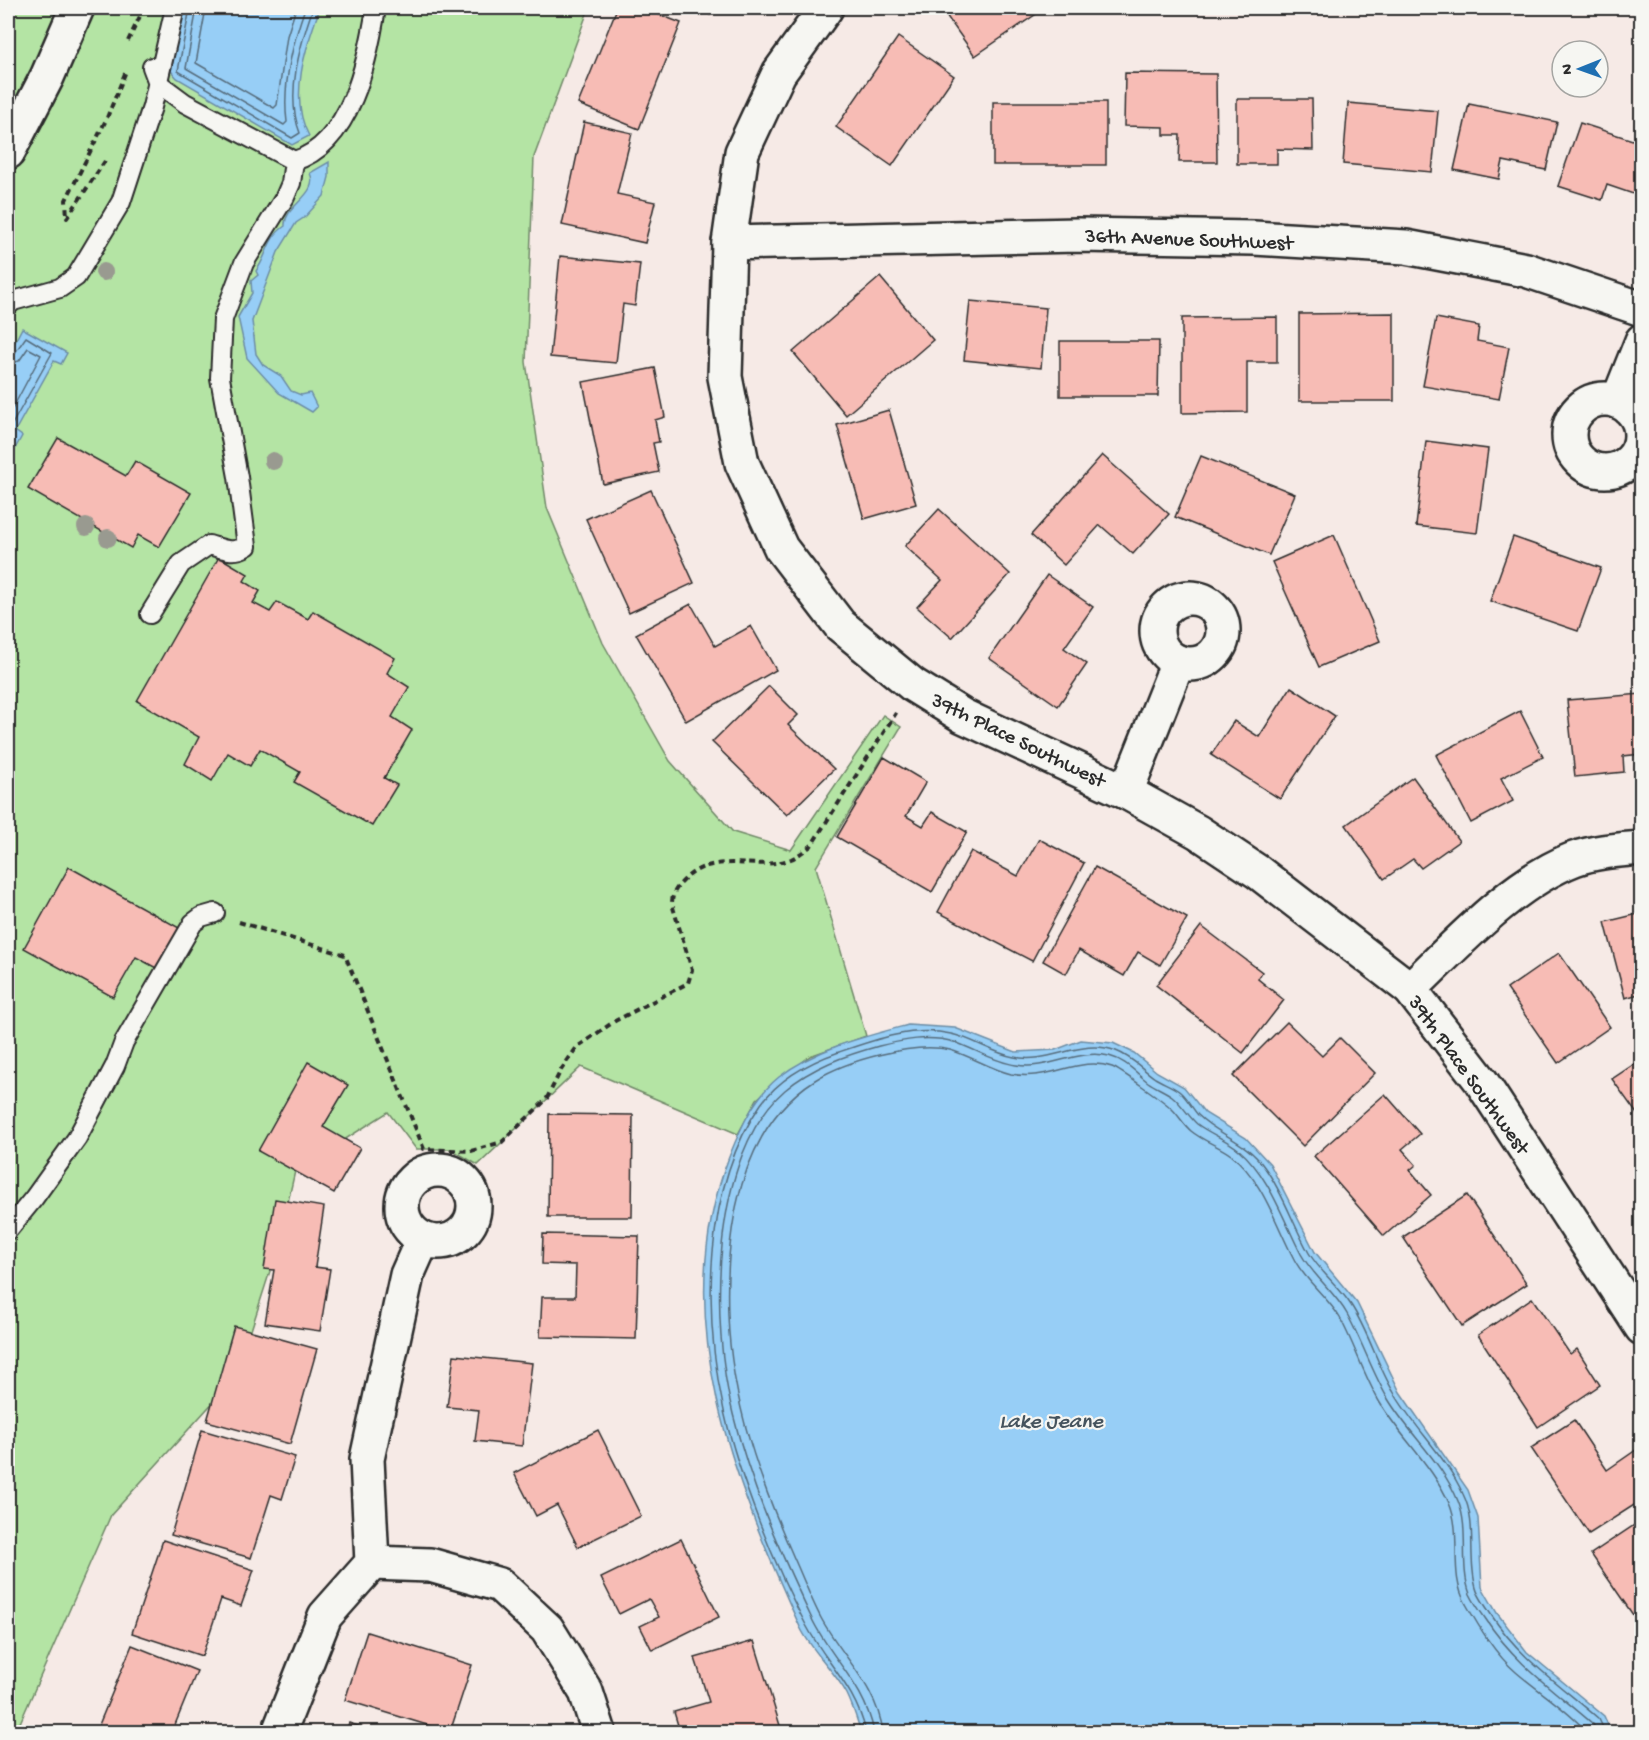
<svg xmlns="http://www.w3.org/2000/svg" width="1649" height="1740" font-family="'Gochi Hand',sans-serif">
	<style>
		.green { fill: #b4e4a4; stroke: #708868; stroke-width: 1.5 }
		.water { fill: #97cef6; stroke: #6c8da5; stroke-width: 1.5 }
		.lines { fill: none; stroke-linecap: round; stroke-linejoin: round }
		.shore { stroke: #566c7c; stroke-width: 1.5 }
		.building { fill: #f7bcb5; stroke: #2b2b2b; stroke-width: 1.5 }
		.service-casing { stroke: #2b2b2b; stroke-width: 22 }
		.minor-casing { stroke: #2b2b2b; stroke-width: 38 }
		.secondary-casing { stroke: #2b2b2b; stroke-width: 38 }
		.path { stroke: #2b2b2b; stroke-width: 4; stroke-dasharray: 6 4.5; stroke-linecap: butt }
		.service { stroke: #f6f6f2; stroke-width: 18 }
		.minor { stroke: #f6f6f2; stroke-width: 33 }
		.secondary { stroke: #f6f6f2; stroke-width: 33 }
		.tree { fill: #999a90 }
		.labels { text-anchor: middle; stroke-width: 4.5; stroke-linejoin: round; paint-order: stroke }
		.street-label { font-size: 21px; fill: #2b2b2b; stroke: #f6f6f2 }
		.water-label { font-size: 22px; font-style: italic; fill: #46545e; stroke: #f6f6f2 }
	</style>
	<rect width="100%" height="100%" fill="#f6eae6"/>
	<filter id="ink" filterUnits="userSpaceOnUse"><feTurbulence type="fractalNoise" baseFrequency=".0167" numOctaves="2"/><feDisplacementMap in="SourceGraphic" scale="12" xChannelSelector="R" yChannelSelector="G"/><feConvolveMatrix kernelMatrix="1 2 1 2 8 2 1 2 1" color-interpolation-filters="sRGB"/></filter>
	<g filter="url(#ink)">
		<polygon class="green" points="8,8 589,8 534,157 526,362 547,508 603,643 670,761 733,832 791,850 883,715 901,727 816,867 866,1036 810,1056 757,1099 738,1134 581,1067 478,1165 451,1149 416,1149 388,1112 295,1171 278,1246 236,1377 111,1515 16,1732 8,1732"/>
		<g class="water">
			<path d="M184 8H320C306 46 288 98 309 136L292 145 177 78 171 71Z"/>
			<path d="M329 162V177L324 196 305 217 296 223 278 252 252 321 256 354 263 365 281 376 291 391 301 395 310 393 317 407 312 412 279 393 247 358 238 317 252 293 251 281 258 275 256 271C268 255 266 239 285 226 283 206 320 195 310 173Z"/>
			<polygon points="22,328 67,353 61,364 54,361 15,431 22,436 11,456 8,454 8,355"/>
			<path d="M908 1025 955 1028 1016 1052 1055 1050 1081 1040 1113 1043 1134 1053 1157 1072 1184 1087 1205 1113 1246 1138 1270 1164 1315 1252 1357 1303 1400 1392 1468 1490 1478 1518 1482 1587 1497 1613 1527 1652 1604 1716 1611 1732H861C857 1720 853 1706 847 1694 834 1670 812 1652 800 1627 734 1481 667 1317 729 1157 741 1127 754 1097 779 1077 817 1048 863 1037 908 1025Z"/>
		</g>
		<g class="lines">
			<g class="shore">
				<path d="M190 8 178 71 292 138 300 133C285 95 300 45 313 8"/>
				<path d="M197 8 186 68 284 125 287 122C282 85 293 42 305 8"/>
				<polyline points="206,8 196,63 274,108 277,105 287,36 296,8"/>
				<polyline points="8,357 14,354 26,337 52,353 10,428 13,439 8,449"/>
				<polyline points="8,364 19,361 28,348 41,355 8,417"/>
				<path d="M866 1732C855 1686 827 1665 806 1625 774 1565 739 1477 724 1411 703 1316 703 1187 761 1104 780 1078 810 1062 839 1052 876 1039 912 1026 951 1034 972 1038 992 1053 1014 1057 1050 1065 1081 1037 1116 1051 1132 1057 1142 1069 1155 1078 1163 1083 1173 1086 1180 1092 1187 1098 1192 1108 1198 1115 1219 1136 1246 1140 1265 1168 1284 1194 1293 1225 1309 1253 1320 1272 1339 1286 1351 1305 1368 1331 1377 1364 1393 1391 1413 1427 1446 1456 1463 1494 1478 1524 1467 1557 1476 1588 1478 1596 1486 1606 1490 1613 1518 1657 1560 1685 1599 1719L1605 1732"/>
				<path d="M874 1732C864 1683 831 1660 811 1617 780 1552 750 1484 733 1414 710 1325 710 1155 785 1090 812 1067 846 1055 879 1046 903 1040 929 1035 954 1042 975 1049 994 1062 1016 1065 1049 1071 1077 1048 1109 1056 1125 1060 1135 1072 1148 1082 1155 1087 1165 1091 1172 1096 1182 1104 1188 1116 1197 1124 1210 1134 1226 1139 1238 1149 1269 1175 1283 1219 1301 1254 1313 1276 1335 1292 1347 1314 1362 1341 1372 1372 1388 1399 1409 1434 1443 1463 1458 1501 1470 1530 1459 1565 1470 1594 1474 1602 1480 1611 1485 1618 1514 1663 1554 1690 1593 1724L1597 1732"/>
				<path d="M883 1732C877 1686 842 1657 821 1618 811 1599 803 1578 794 1558 760 1481 731 1401 728 1315 725 1233 739 1128 815 1080 845 1061 915 1041 950 1050 971 1056 990 1069 1011 1074 1049 1082 1079 1055 1112 1067 1120 1070 1167 1103 1173 1110 1179 1116 1184 1125 1191 1131 1203 1141 1219 1146 1231 1155 1263 1180 1276 1225 1294 1259 1305 1281 1328 1297 1340 1318 1355 1346 1364 1376 1380 1403 1401 1438 1433 1466 1449 1503 1463 1535 1448 1574 1466 1604 1479 1627 1495 1654 1516 1672 1539 1692 1567 1709 1587 1732"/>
			</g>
		</g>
		<g class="building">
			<polygon points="617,8 642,8 681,23 639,129 578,104"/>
			<polygon points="701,8 717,8 710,15"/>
			<polygon points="941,8 1045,8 975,56"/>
			<polygon points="898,37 954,76 892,166 836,127"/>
			<polygon points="1125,73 1216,74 1217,162 1179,162 1180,135 1164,135 1164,127 1124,126"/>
			<polygon points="1237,99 1312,99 1313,150 1277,149 1277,164 1237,164"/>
			<rect x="993" y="102" width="113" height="63"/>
			<polygon points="1348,103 1438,111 1432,172 1343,164"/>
			<polygon points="1469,104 1557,122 1546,170 1503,161 1499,179 1454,170"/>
			<polygon points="584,122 632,133 617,194 655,202 645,243 562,225"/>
			<polygon points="1580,123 1642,143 1642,197 1607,185 1602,200 1558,186"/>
			<polygon points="560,256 640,264 635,306 623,304 616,363 550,357"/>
			<polygon points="880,277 933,340 846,415 793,352"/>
			<polygon points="970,301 1046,308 1041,368 964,360"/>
			<polygon points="1394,313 1394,401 1299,401 1299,314"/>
			<polygon points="1277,317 1277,362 1247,362 1247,412 1182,413 1182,318"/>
			<polygon points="1436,318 1479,326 1477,341 1509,347 1499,399 1423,386"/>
			<polygon points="1060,341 1159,341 1158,396 1060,396"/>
			<polygon points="655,368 665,417 655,420 659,442 653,443 659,472 603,484 583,382"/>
			<polygon points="889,410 916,504 864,519 837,425"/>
			<polygon points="58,438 126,476 135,461 191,493 159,547 138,535 131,548 28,489"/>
			<polygon points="1426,441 1488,449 1477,533 1416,526"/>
			<polygon points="1102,455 1169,514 1133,554 1100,525 1064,565 1031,535"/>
			<polygon points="1201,456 1295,494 1269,555 1175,517"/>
			<polygon points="651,490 694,583 629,613 586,519"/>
			<polygon points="939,509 1010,574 952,638 917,607 942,580 905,546"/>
			<polygon points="1334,535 1380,641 1319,667 1272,562"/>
			<polygon points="1513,537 1601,568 1578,631 1490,601"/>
			<polygon points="219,557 248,574 244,581 260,591 253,603 270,612 277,602 308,619 313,611 395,658 387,673 409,687 392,717 412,730 384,778 397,785 372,826 294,782 300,772 260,749 250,766 228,753 212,781 185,764 199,737 137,701"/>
			<polygon points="1047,575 1093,607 1064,648 1087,664 1058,706 989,658"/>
			<polygon points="691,604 715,646 751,626 776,670 686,721 636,634"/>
			<polygon points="769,686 798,715 788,725 834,769 787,815 712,742"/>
			<polygon points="1291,687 1335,716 1280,799 1211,755 1234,721 1259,737"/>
			<polygon points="1642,694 1642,754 1623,756 1624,772 1575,777 1567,700"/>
			<polygon points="1520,711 1543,757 1501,778 1513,801 1471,823 1436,755"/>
			<polygon points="884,757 926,782 906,816 923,826 932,812 967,832 932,892 837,837"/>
			<polygon points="1413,777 1459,841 1421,868 1413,859 1384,879 1346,825"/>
			<polygon points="1039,839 1084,863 1032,961 938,912 971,851 1018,876"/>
			<polygon points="69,867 181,929 158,969 136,957 113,997 24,948"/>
			<polygon points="1095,867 1187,918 1160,965 1138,952 1124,976 1079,950 1066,974 1043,961"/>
			<polygon points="1642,913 1642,993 1625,998 1605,922"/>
			<polygon points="1201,926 1262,972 1258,979 1284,1000 1243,1053 1156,985"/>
			<polygon points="1559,953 1610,1027 1558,1063 1507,989"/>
			<polygon points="1287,1022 1322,1056 1340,1038 1375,1073 1303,1146 1233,1076"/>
			<polygon points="1642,1059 1642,1121 1612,1079"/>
			<polygon points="308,1062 348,1085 323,1127 360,1148 334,1193 258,1151"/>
			<polygon points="1385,1094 1420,1134 1402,1149 1416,1165 1410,1170 1431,1195 1384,1236 1314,1156"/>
			<polygon points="549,1114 633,1115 632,1217 548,1217"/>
			<polygon points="1467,1195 1527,1284 1462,1326 1403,1237"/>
			<polygon points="275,1199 324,1207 315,1267 330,1269 320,1331 265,1323 274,1270 264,1269"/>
			<polygon points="543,1234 639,1236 636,1339 540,1337 542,1297 575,1297 576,1265 542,1264"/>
			<polygon points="1532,1298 1570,1354 1577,1349 1600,1385 1538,1427 1478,1335"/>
			<polygon points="234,1326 317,1349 290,1444 207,1421"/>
			<polygon points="454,1355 532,1363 522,1446 475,1441 479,1410 447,1407"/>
			<polygon points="1574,1420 1607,1470 1636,1450 1642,1458 1642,1500 1589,1534 1531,1448"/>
			<polygon points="202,1430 295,1457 282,1499 271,1495 251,1558 171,1535"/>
			<polygon points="598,1430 641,1516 578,1547 557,1505 536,1516 514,1473"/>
			<polygon points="1642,1520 1642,1628 1591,1554"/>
			<polygon points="681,1539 719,1617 652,1650 640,1626 659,1617 649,1599 619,1614 601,1578"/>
			<polygon points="163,1540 254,1570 241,1606 221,1599 202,1656 132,1633"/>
			<polygon points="367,1632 472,1665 450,1732 345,1700"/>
			<polygon points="754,1641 782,1732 680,1732 674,1712 709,1702 695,1658"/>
			<polygon points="132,1645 197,1671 172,1732 96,1732"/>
			<polygon points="349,1723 376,1732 345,1732"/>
		</g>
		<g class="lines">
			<g class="service-casing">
				<g id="service">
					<path d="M294 161C351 144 368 60 376 8"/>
					<polyline points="8,306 13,301 60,288 76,277 121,202 152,107 175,8"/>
					<path d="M150 614 181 564 209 545C223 549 234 554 247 546L238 477 220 378 223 319 244 263 285 197 291 183 294 161 185 103 158 83 152 67"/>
					<polyline points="8,1230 34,1198 77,1138 115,1066 124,1042 193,923 201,917 215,913"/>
				</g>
			</g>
			<g class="minor-casing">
				<g id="minor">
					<polyline points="826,8 779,73 742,152 729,243 725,377 742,463 781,548 840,625 913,685 963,716 1126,792 1198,832 1258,872 1410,989 1481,1081 1642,1328"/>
					<polyline points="729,243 1078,235 1254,238 1406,247 1526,270 1642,309"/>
					<circle cx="1605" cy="435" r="36"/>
					<polyline points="1618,401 1642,341"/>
					<circle cx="1190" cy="631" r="33"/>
					<polyline points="1126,792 1178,662"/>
					<path d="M1410 989C1457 944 1512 883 1574 859 1596 851 1619 850 1642 848"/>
					<circle cx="438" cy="1206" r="36"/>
					<polyline points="372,1563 430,1565 500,1585 547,1629 586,1692 599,1732"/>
					<polyline points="279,1732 325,1616 372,1563 367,1459 407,1275 423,1239"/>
				</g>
			</g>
			<g class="secondary-casing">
				<polyline id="secondary" points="8,152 47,77 77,8"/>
			</g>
			<g class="path">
				<polyline points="128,41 144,8"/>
				<polyline points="105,161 67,218 66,200 106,120 126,71"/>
				<path d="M239 922 345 955 424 1149 471 1151 502 1142 546 1100 561 1070 577 1047 615 1021 688 983 692 970 672 904C672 893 676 888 684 880 714 849 755 873 791 859 798 856 805 850 811 846L896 713"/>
			</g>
			<use href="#service" class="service"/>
			<use href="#minor" class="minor"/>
			<use href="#secondary" class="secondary"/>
		</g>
		<g class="tree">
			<circle cx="104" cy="272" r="9"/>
			<circle cx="273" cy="461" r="9"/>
			<circle cx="86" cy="527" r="9"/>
			<circle cx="108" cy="538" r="9"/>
		</g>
	</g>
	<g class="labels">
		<g class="street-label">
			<text transform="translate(1189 238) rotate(2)" y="7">36th Avenue Southwest</text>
			<text transform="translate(1019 739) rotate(26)" y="7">39th Place Southwest</text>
			<text transform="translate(1470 1074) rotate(54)" y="7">39th Place Southwest</text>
		</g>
		<g class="water-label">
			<text x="1051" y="1427">Lake Jeane</text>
		</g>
	</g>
	<rect width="1649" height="1740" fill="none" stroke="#f6f6f2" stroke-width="30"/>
	<rect x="15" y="15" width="1619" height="1710" fill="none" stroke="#2b2b2b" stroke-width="2" filter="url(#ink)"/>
	<g transform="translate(1580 69) rotate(269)"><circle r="28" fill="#f6f6f2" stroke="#a5a5a2" stroke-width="1.5"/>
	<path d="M0-4.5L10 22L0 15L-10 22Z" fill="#1f6fb2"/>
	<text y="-9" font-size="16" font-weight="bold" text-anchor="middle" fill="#2b2b2b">N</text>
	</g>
</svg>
